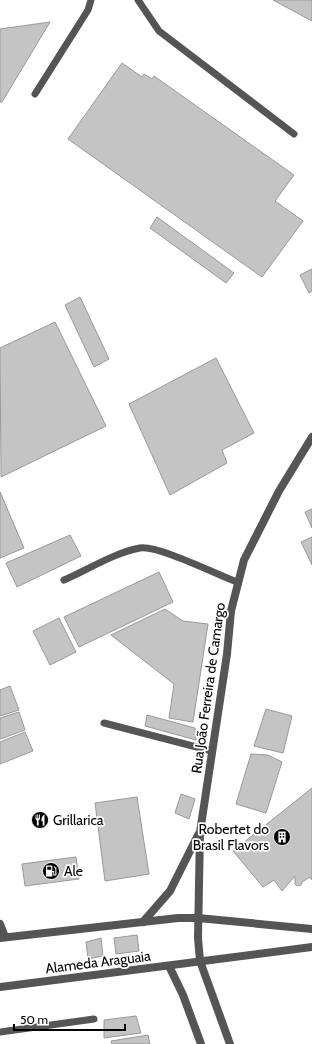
<svg xmlns="http://www.w3.org/2000/svg" width="312" height="1044" font-family="Cabin,sans-serif">
	<style>
		.building { fill: #c4c4c4; stroke: #999 }
		.lines { fill: none; stroke-linecap: round; stroke-linejoin: round }
		.service { stroke: #555; stroke-width: 7 }
		.minor { stroke: #555; stroke-width: 8 }
		.tertiary { stroke: #555; stroke-width: 8 }
		.labels { text-anchor: middle; stroke-width: 3.5; stroke-linejoin: round; paint-order: stroke }
		.street-label { font-size: 14px; fill: #000; stroke: #fff }
		.poi-label { font-size: 14px; fill: #000; stroke: #fff; text-anchor: start }
	</style>
	<rect width="100%" height="100%" fill="#fff"/>
	<g class="building">
		<polygon points="273,0 312,0 312,21"/>
		<polygon points="50,22 2,102 0,102 0,29"/>
		<polygon points="122,63 142,77 144,74 152,79 154,76 294,175 275,201 303,221 262,277 68,139"/>
		<polygon points="157,217 234,273 226,283 150,228"/>
		<polygon points="312,269 312,291 309,293 300,275"/>
		<polygon points="80,297 109,359 94,367 65,305"/>
		<polygon points="55,322 106,426 1,477 0,348"/>
		<polygon points="216,358 254,433 222,450 227,463 170,495 129,404"/>
		<polygon points="0,492 24,548 0,558"/>
		<polygon points="312,509 312,528 305,512"/>
		<polygon points="70,535 81,556 17,587 6,563"/>
		<polygon points="312,537 312,565 301,542"/>
		<polygon points="159,572 173,602 79,647 64,617"/>
		<polygon points="165,609 183,621 208,624 193,722 169,718 174,684 111,635"/>
		<polygon points="59,618 76,652 50,665 33,631"/>
		<polygon points="10,686 19,710 0,716 0,690"/>
		<polygon points="266,709 292,716 283,753 254,746"/>
		<polygon points="19,712 25,730 0,739 0,718"/>
		<polygon points="147,715 195,728 196,740 145,726"/>
		<polygon points="25,732 33,751 0,764 0,742"/>
		<polygon points="251,754 268,755 282,762 266,813 236,804"/>
		<polygon points="312,788 312,880 310,877 302,882 301,885 297,886 295,884 295,876 282,891 274,880 263,887 233,851"/>
		<polygon points="181,794 195,799 189,819 175,813"/>
		<polygon points="137,797 149,874 105,881 95,803"/>
		<polygon points="76,857 79,879 25,886 22,864"/>
		<polygon points="137,935 139,951 116,954 114,938"/>
		<polygon points="101,938 103,956 88,959 86,942"/>
		<polygon points="136,1016 141,1033 104,1038 104,1020"/>
		<polygon points="148,1035 150,1044 112,1044 111,1041"/>
	</g>
	<g class="lines">
		<g class="service">
			<polyline points="138,0 159,31 294,134"/>
			<polyline points="35,94 88,10 91,0"/>
			<path d="M64 580C87 570 116 552 140 548 158 545 218 575 237 582"/>
			<polyline points="104,723 212,751"/>
			<polyline points="0,1032 94,1019"/>
		</g>
		<g class="minor">
			<polyline points="0,924 5,937"/>
			<polyline points="200,961 230,1044"/>
			<polyline points="169,966 183,995 201,1044"/>
		</g>
		<g class="tertiary">
			<polyline points="143,922 170,891 198,835"/>
			<polyline points="0,938 178,918 198,918 312,929"/>
			<polyline points="200,961 198,938 200,832 227,654 231,611 244,560 279,491 312,437"/>
			<polyline points="0,987 312,947"/>
		</g>
	</g>
	<defs>
		<g id="restaurant-disc" transform="scale(0.9)"><circle r="9.5" fill="#000" stroke="#fff"/><path d="M-5-6h1v4h1v-4h1v4h1v-4h1v5L-1.5 .5V6h-2V.5L-5-1ZM5-6V6H3V1.5H1.5Q1.5-4 5-6Z" fill="#fff"/></g>
		<g id="building-disc" transform="scale(0.9)"><circle r="9.5" fill="#000" stroke="#fff"/><path d="M-4-6H4V6H1V3H-1V6H-4ZM-2.5-4.3h1.7v1.8h-1.7ZM.8-4.3h1.7v1.8H.8ZM-2.5-1h1.7V.8h-1.7ZM.8-1h1.7V.8H.8Z" fill="#fff"/></g>
		<g id="fuel-disc" transform="scale(0.9)"><circle r="9.5" fill="#000" stroke="#fff"/><path d="M-5.5-6h7V0h2V4h1.3V-2.5L3-4.5l.8-.8L6-3V5H2.5V1h-1V6h-7ZM-4.2-4.7v3.2H.2V-4.7Z" fill="#fff"/></g>
	</defs>
	<g fill-rule="evenodd">
		<use href="#restaurant-disc" x="40" y="820"/>
		<use href="#building-disc" x="282" y="837"/>
		<use href="#fuel-disc" x="51" y="871"/>
	</g>
	<g class="labels">
		<g class="street-label">
			<text transform="translate(208 688) rotate(-82)" y="5">Rua João Ferreira de Camargo</text>
			<text transform="translate(98 962) rotate(-7)" y="5">Alameda Araguaia</text>
		</g>
		<g class="poi-label">
			<text x="53" y="825">Grillarica</text>
			<text x="269" y="834" text-anchor="end">Robertet do<tspan x="269" dy="16">Brasil Flavors</tspan></text>
			<text x="64" y="876">Ale</text>
		</g>
	</g>
	<path d="M14 1024v6h111v-6" fill="none" stroke="#000000" stroke-width="2"/>
	<text x="20" y="1024" font-size="12" fill="#000000" stroke="#ffffff" stroke-width="3" paint-order="stroke">50 m</text>
</svg>
